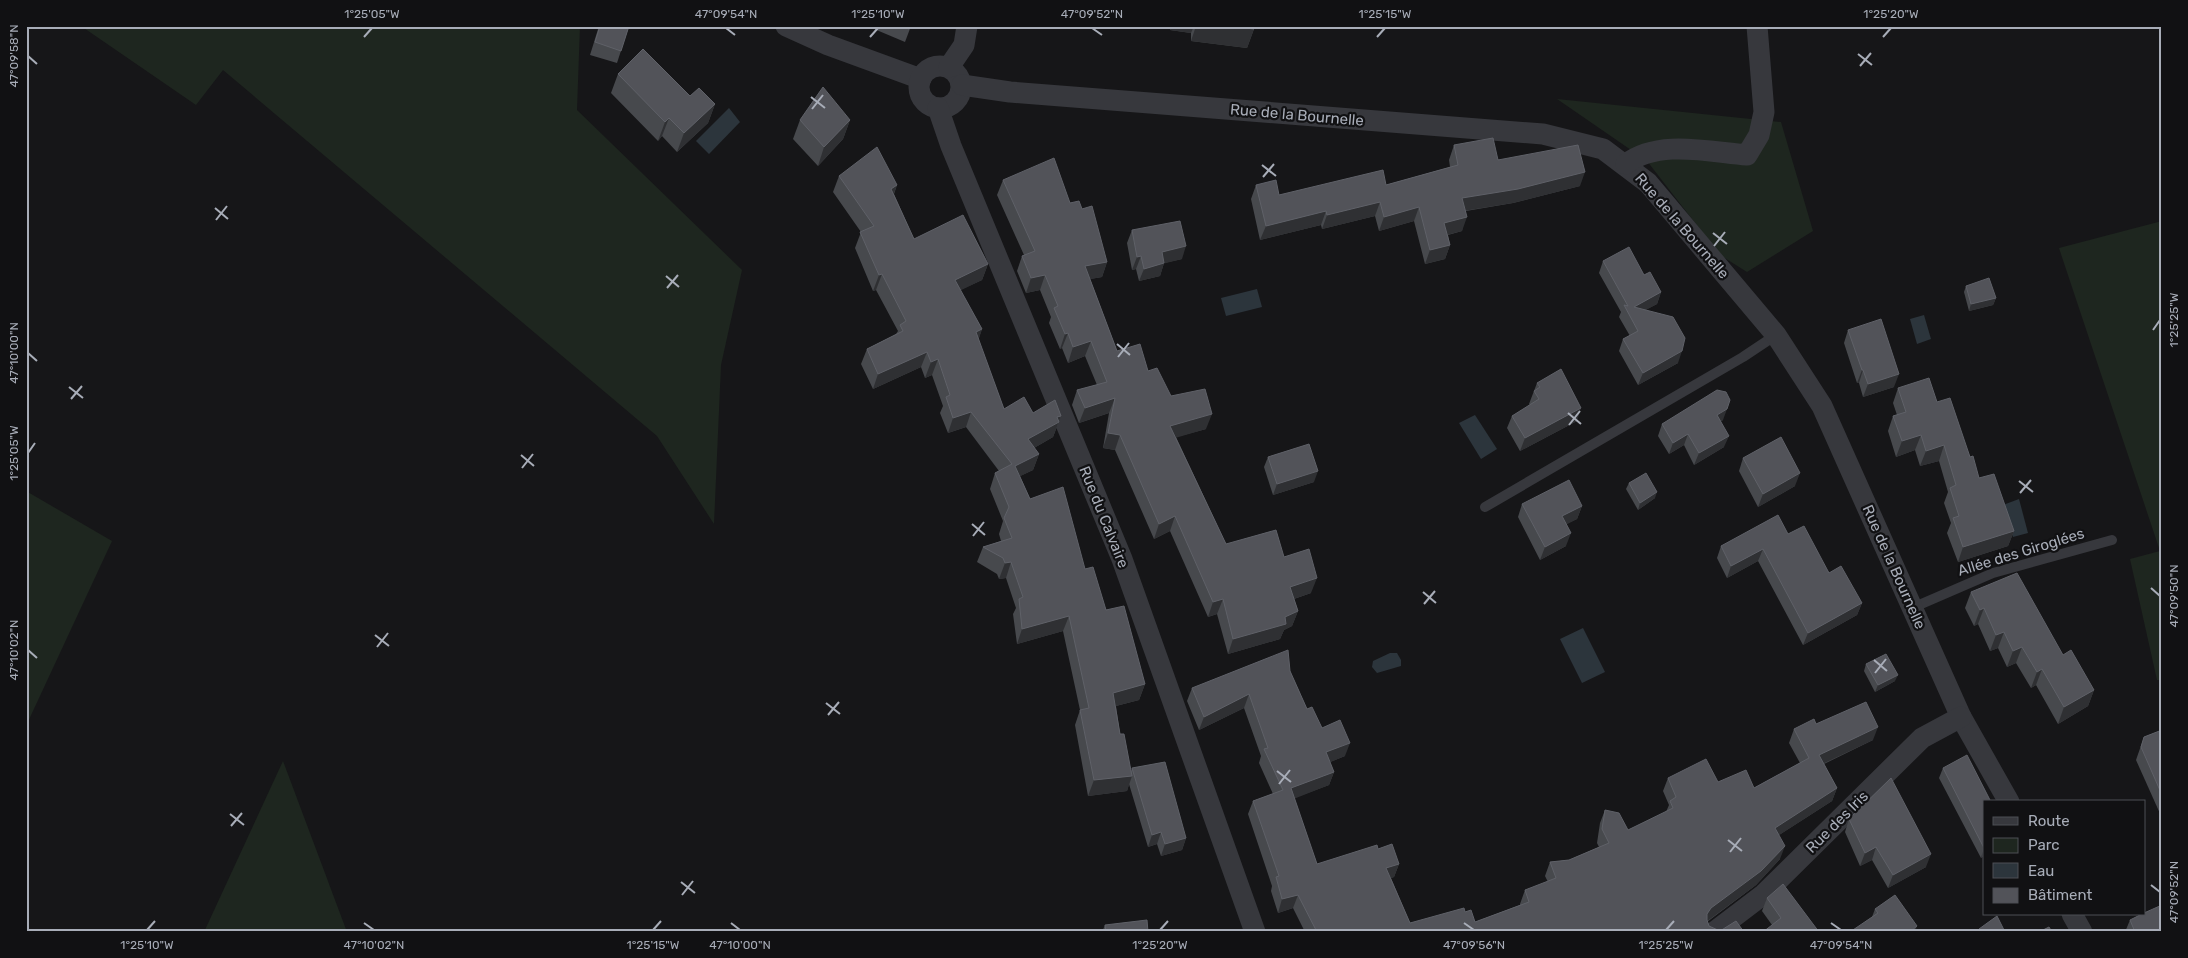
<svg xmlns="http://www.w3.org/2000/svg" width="2188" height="958" font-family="Rubik,sans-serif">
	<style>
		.green { fill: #1e261f }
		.water { fill: #2c353c }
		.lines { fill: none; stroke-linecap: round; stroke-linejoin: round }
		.lane { stroke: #37383d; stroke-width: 10 }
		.street { stroke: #37383d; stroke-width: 21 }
		.wall { fill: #47494d }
		.shaded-wall { fill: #2f3033 }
		.building { fill: #525359; stroke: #5f6168 }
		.ticks { fill: none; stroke: #a8adb8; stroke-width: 2 }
		.labels { text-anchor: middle; stroke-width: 4.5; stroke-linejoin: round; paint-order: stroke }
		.street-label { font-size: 15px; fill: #a8adb8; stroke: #111113 }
		.neatline { fill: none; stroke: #a8adb8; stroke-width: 2 }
		.ticks-label { font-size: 12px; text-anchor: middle; fill: #a8adb8 }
	</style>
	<rect width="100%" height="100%" fill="#161618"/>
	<g class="green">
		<polygon points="81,26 580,26 577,110 742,270 721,365 714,524 657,436 223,70 196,105"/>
		<polygon points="1557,99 1781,122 1813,231 1747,272 1720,255 1647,161"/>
		<polygon points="2162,221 2162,680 2157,680 2130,559 2160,551 2059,248"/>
		<polygon points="26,491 112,541 26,726"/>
		<polygon points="283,761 347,932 204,932"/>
	</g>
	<g class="water">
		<polygon points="729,108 740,122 709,154 696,141"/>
		<polygon points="1257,289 1262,307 1226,316 1221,298"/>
		<polygon points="1924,315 1931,339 1917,344 1910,319"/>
		<polygon points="1475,415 1497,449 1481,459 1459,423"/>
		<polygon points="2019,499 2028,533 2013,537 2003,505"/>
		<polygon points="1583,628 1605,672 1582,683 1560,639"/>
		<polygon points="1390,653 1397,653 1401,660 1401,666 1377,673 1372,667 1373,661"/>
	</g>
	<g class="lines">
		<g class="lane">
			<polyline points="1485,507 1743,357 1776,335"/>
			<polyline points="1912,608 1993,573 2112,540"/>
		</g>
		<g class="street">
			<polyline points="786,26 828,45 921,79"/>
			<circle cx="940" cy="87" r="21"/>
			<polyline points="949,67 964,45 967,26"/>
			<polyline points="962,85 1010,92 1543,134 1603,149 1648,183 1776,335 1822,406 1961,717 2009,802"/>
			<polyline points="938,108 951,146 1122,559 1255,932"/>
			<path d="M1626 164C1658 139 1709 152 1747 155L1759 135 1764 112 1757 26"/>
			<polyline points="2072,914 2082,932"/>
			<polyline points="1714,932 1764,894 1922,738 1961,717"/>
		</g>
	</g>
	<g class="wall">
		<polygon points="599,26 629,26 617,63 590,55"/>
		<polygon points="867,26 911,26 905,42"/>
		<polygon points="1170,26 1254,26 1254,29 1247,48 1191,41 1191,33 1170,30"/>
		<polygon points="618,74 715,104 708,123 677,152 662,136 658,141 611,93"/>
		<polygon points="800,120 850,120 843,139 818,166 793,139"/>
		<polygon points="1454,145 1580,186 1513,203 1466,211 1462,231 1448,235 1450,245 1445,259 1425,264 1414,221 1379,231 1375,216 1322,229 1321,225 1260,240 1251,199 1256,185 1279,195 1386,185 1450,167 1449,160"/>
		<polygon points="839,176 897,185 894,194 914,239 988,264 982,280 960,290 982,329 978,340 1004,409 1033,413 1061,416 1053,437 1034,448 1039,454 1033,470 1020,476 1030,499 1085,569 1145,684 1139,700 1116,706 1120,734 1131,771 1132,768 1186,838 1182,850 1161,856 1157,844 1148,847 1129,784 1127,791 1088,796 1075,725 1080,710 1063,631 1017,644 1013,614 1016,608 1006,578 999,579 997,574 977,562 983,547 1001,541 999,534 1003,521 990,489 995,473 999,471 966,427 948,433 940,413 943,406 932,375 925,378 921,367 873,389 861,364 867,349 896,334 898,331 876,290 873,291 855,248 861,232 833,192"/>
		<polygon points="1003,180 1070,203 1082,209 1107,262 1102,277 1090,279 1117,351 1148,371 1171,396 1206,429 1176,437 1226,544 1284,557 1311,593 1294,599 1298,611 1292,626 1284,630 1280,639 1228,654 1217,614 1208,617 1170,531 1154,539 1115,450 1103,448 1109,413 1079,423 1072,405 1077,390 1097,385 1085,356 1068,363 1062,348 1060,349 1049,323 1051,317 1040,290 1026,293 1017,271 1022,256 1024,255 997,195"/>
		<polygon points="1132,230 1182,259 1164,263 1160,276 1139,281 1136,269 1132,270 1127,243"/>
		<polygon points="1603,261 1644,275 1661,292 1657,304 1645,310 1678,363 1638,385 1619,351 1623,339 1630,336 1619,317 1621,312 1599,273"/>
		<polygon points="1966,286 1996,298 1993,305 1969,311 1964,292"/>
		<polygon points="1848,330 1894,387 1863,397 1859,383 1857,383 1844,343"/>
		<polygon points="1537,383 1577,421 1520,451 1507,428 1512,416 1530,405 1529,404"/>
		<polygon points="1898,388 1937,402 1970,457 1979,478 2014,531 2008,546 1958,562 1947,533 1951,523 1944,503 1948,492 1939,461 1920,466 1915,450 1896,457 1888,431 1893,416 1897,415 1893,403"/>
		<polygon points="1723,420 1720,422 1724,447 1694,465 1684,445 1669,454 1658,436 1662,424"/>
		<polygon points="1268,457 1314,482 1273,495 1264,467"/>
		<polygon points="1743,458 1795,486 1758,507 1739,471"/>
		<polygon points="1629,483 1655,498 1638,510 1626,489"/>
		<polygon points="1522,504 1582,506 1577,519 1566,524 1566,546 1540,560 1518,517"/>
		<polygon points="1788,534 1862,603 1857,615 1803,645 1758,561 1727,578 1717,558 1721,546"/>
		<polygon points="1971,592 2063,655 2094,690 2088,706 2058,724 2036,685 2031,688 2016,663 2007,667 1998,648 1990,651 1978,624 1974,626 1965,608"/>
		<polygon points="1866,664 1895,681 1875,692 1864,671"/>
		<polygon points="1290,671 1307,709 1345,756 1330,762 1334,772 1329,785 1294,798 1317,864 1378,849 1399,864 1394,877 1391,878 1410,923 1465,912 1475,922 1520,905 1520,904 1525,890 1548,882 1545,876 1550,862 1569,860 1599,847 1597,843 1600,823 1605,810 1628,830 1666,812 1669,805 1663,791 1668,778 1718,782 1754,788 1800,763 1789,743 1794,729 1816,724 1873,740 1824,764 1837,788 1832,801 1779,835 1780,859 1756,885 1707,922 1709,926 1720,931 1744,932 1305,932 1293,908 1278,913 1271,891 1272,886 1248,814 1253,801 1273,794 1259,763 1261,756 1244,708 1199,730 1187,701 1192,688"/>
		<polygon points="2162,730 2162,818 2136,760 2144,737"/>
		<polygon points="1943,768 1991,802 1984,856 1981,858 1939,778"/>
		<polygon points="1849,819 1926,867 1888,888 1872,860 1860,866 1845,832"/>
		<polygon points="1767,898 1819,932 1772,925 1762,911"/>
		<polygon points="1875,909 1915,932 1872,917"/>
		<polygon points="2130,920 2162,932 2125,932"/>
		<polygon points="1105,925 1148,932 1102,932"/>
	</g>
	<g class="shaded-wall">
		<polygon points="1171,26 1194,26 1191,33 1170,30"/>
		<polygon points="1196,26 1231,26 1254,29 1247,48 1191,41"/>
		<polygon points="715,104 708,123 677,152 684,133"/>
		<polygon points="669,118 662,136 658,141 665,122"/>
		<polygon points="850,120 843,139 818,166 824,147"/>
		<polygon points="1585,172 1580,186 1513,203 1457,212 1462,198"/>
		<polygon points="897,185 891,201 891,189"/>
		<polygon points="1380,202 1375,216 1322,229 1327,215"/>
		<polygon points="1419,207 1414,221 1379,231 1384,217"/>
		<polygon points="1326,211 1321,225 1260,240 1266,226"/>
		<polygon points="1467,217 1462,231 1439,237 1444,223"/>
		<polygon points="1450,245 1445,259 1425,264 1430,250"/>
		<polygon points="1186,246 1182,259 1158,265 1162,252"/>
		<polygon points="1141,256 1136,269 1132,270 1137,257"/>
		<polygon points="1107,262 1102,277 1079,281 1085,266"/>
		<polygon points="1164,263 1160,276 1139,281 1144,269"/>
		<polygon points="988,264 982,280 949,296 955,280"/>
		<polygon points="882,274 876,290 873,291 879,275"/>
		<polygon points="1045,275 1040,290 1026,293 1031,278"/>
		<polygon points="1661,292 1657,304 1631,318 1634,307"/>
		<polygon points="1996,298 1993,305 1969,311 1971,304"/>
		<polygon points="982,329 977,345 976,332"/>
		<polygon points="1068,333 1062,348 1060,349 1065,334"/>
		<polygon points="1091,341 1085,356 1068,363 1073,347"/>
		<polygon points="1682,351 1678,363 1638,385 1643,373"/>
		<polygon points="927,352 921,367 873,389 878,374"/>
		<polygon points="938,359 932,375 925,378 931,362"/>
		<polygon points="1862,370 1863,370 1859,383 1857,383"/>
		<polygon points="1899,374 1894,387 1863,397 1868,384"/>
		<polygon points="1115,398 1109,413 1079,423 1085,408"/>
		<polygon points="1581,408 1577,421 1520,451 1525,438"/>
		<polygon points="1727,409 1723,420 1712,426 1717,415"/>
		<polygon points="971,412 966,427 948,433 953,418"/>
		<polygon points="1212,414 1206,429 1165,441 1170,426"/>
		<polygon points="1061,416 1053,437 1022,455 1028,439 1057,417"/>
		<polygon points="1108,433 1120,435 1115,450 1103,448"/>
		<polygon points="1688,434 1684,445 1669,454 1673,443"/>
		<polygon points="1921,435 1915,450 1896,457 1902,441"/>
		<polygon points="1729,436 1724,447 1694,465 1699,453"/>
		<polygon points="1944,445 1939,461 1920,466 1926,451"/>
		<polygon points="1039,454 1033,470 1010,481 1015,466"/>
		<polygon points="1318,471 1314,482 1273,495 1277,484"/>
		<polygon points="1800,473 1795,486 1758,507 1763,494"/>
		<polygon points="1657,492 1655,498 1638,510 1640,503"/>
		<polygon points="1582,506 1577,519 1558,529 1562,516"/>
		<polygon points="1175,516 1170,531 1154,539 1159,524"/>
		<polygon points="2014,531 2008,546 1958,562 1963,547"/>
		<polygon points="1571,533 1566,546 1540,560 1545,547"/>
		<polygon points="1763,549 1758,561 1727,578 1731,566"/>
		<polygon points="1011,562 1006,578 999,579 1005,563"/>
		<polygon points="1317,578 1311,593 1285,602 1290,587"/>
		<polygon points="1223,599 1217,614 1208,617 1213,602"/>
		<polygon points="1862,603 1857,615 1803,645 1808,633"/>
		<polygon points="1984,608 1978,624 1974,626 1980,610"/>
		<polygon points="1298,611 1292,626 1284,630 1280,639 1228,654 1233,639"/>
		<polygon points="1069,616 1063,631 1017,644 1022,629"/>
		<polygon points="2004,632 1998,648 1990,651 1996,635"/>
		<polygon points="2022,647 2016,663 2007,667 2013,651"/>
		<polygon points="2042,669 2036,685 2031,688 2037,672"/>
		<polygon points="1898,675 1895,681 1875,692 1878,685"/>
		<polygon points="1145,684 1139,700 1108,708 1113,693"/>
		<polygon points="2094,690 2088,706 2058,724 2064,707"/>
		<polygon points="1249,694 1244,708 1199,730 1204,717"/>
		<polygon points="1878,727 1873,740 1814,768 1819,755"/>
		<polygon points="1350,743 1345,756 1321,766 1326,752"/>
		<polygon points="1334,772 1329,785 1286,802 1291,788"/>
		<polygon points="1132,776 1127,791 1088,796 1094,780"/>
		<polygon points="1837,788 1832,801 1770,841 1775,828"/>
		<polygon points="1161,832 1157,844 1148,847 1152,835"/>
		<polygon points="1186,838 1182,850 1161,856 1165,844"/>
		<polygon points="1785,846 1780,859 1756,885 1706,922 1707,914 1711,908"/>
		<polygon points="1876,847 1872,860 1860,866 1865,853"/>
		<polygon points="1984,848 1984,856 1981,858"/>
		<polygon points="1931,854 1926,867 1888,888 1893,875"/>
		<polygon points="1399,864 1394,877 1381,882 1386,868"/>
		<polygon points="1298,895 1293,908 1278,913 1282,899"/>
		<polygon points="1917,926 1915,932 1910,932"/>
	</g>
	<g class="building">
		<polygon points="600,26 629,26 621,51 595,42"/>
		<polygon points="902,26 910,26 909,29"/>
		<polygon points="1231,26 1254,26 1254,29"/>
		<polygon points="643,49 690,96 699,88 715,104 684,133 669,118 665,122 618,74"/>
		<polygon points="823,87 850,120 824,147 800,120"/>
		<polygon points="1493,138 1498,160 1578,145 1585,172 1518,189 1462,198 1467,217 1444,223 1450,245 1430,250 1419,207 1384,217 1380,202 1327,215 1326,211 1266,226 1256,185 1276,180 1279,195 1383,170 1386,185 1458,165 1454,145"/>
		<polygon points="877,147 897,185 891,189 914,239 963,215 988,264 955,280 982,329 976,332 1004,409 1024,397 1033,413 1055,400 1061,416 1057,417 1059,422 1028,439 1039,454 1015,466 1030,499 1063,487 1085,569 1093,567 1106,610 1124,606 1145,684 1113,693 1120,734 1124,734 1132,776 1094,780 1080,710 1089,708 1069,616 1022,629 1019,599 1023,597 1011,562 1005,563 1003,558 983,547 1012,538 1004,518 1009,507 995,473 1012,464 971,412 953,418 946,397 950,395 938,359 931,362 927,352 878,374 867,349 903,331 900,325 906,321 882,274 879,275 860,232 874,226 839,176"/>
		<polygon points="1054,158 1070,203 1079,201 1082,209 1092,206 1107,262 1085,266 1117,351 1140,344 1148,371 1157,368 1171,396 1205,389 1212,414 1170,426 1226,544 1276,530 1284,557 1309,549 1317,578 1290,587 1298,611 1285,617 1286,624 1233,639 1223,599 1213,602 1175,516 1159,524 1120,435 1108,433 1115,398 1085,408 1077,390 1107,382 1091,341 1073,347 1068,333 1065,334 1054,308 1058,306 1045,275 1031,278 1022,256 1035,251 1003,180"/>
		<polygon points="1180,221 1186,246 1162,252 1164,263 1144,269 1141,256 1137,257 1132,230"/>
		<polygon points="1629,247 1644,275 1650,272 1661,292 1634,307 1673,317 1685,338 1682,351 1643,373 1623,339 1638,331 1624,305 1628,306 1603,261"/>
		<polygon points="1989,278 1996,298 1971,304 1966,286"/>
		<polygon points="1881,319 1899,374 1868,384 1863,370 1862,370 1848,330"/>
		<polygon points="1561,369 1581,408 1525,438 1512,416 1539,399 1534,391 1540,387 1537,383"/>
		<polygon points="1929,378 1937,402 1950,398 1970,457 1973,456 1979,478 1994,474 2014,531 1963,547 1953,518 1959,516 1950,488 1956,485 1944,445 1926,451 1921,435 1902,441 1893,416 1906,412 1898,388"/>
		<polygon points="1717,390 1726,392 1730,400 1727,409 1717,415 1729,436 1699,453 1688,434 1673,443 1662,424"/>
		<polygon points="1781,437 1800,473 1763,494 1743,458"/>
		<polygon points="1309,444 1318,471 1277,484 1268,457"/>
		<polygon points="1646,473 1657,492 1640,503 1629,483"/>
		<polygon points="1569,480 1582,506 1562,516 1571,533 1545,547 1522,504"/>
		<polygon points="1778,515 1788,534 1804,526 1829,573 1841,566 1862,603 1808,633 1763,549 1731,566 1721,546"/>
		<polygon points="2017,573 2063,655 2071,650 2094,690 2064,707 2042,669 2037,672 2022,647 2013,651 2004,632 1996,635 1984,608 1980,610 1971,592"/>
		<polygon points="1288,650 1290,671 1307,709 1312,707 1322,728 1340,720 1350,743 1326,752 1334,772 1291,788 1317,864 1377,845 1378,849 1392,844 1399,864 1386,868 1410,923 1464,908 1465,912 1471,910 1475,922 1529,902 1525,890 1556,878 1550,862 1569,860 1609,843 1602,829 1605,810 1619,813 1628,830 1673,808 1670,801 1676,797 1668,778 1706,759 1718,782 1746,770 1754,788 1809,758 1794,729 1814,719 1816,724 1866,702 1878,727 1819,755 1837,788 1775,828 1785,846 1761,871 1711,908 1707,914 1707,920 1709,926 1720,931 1736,921 1744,932 1317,932 1298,895 1282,899 1276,877 1279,876 1253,801 1283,790 1264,749 1268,748 1249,694 1204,717 1192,688"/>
		<polygon points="1886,654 1898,675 1878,685 1866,664"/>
		<polygon points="2162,730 2162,795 2141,747 2144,737"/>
		<polygon points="1967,755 1991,802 1984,802 1984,848 1943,768"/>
		<polygon points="1165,762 1186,838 1165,844 1161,832 1152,835 1132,768"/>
		<polygon points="1891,778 1931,854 1893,875 1876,847 1865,853 1849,819"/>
		<polygon points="1783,884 1819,932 1763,932 1781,918 1767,898"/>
		<polygon points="1895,895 1917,926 1910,932 1850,932 1878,913 1875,909"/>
		<polygon points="2162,905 2162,932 2135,932 2130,920 2142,914 2144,914 2144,913"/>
		<polygon points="1997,916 2005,932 1980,932 1979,929"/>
		<polygon points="1147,920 1148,932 1106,932 1105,925"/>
		<polygon points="2049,927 2052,932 2039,932"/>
	</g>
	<path class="ticks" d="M726 28 735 35M1092 28 1102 35M364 37 372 28M870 37 878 28M1377 37 1385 28M1883 37 1891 28M1858 54 1872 65M28 56 37 64M1860 66 1871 53M811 97 825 108M812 109 823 95M1262 165 1276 176M1263 177 1274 164M215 208 228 219M216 220 227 206M1713 233 1727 244M1714 246 1725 232M666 276 679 287M667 288 678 275M2153 330 2160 320M1117 344 1130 355M28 353 37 361M1118 357 1129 343M69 387 83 398M71 399 82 386M1568 413 1581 424M1569 425 1580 411M28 453 35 443M521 455 534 466M522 468 533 454M2019 481 2033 492M2020 493 2031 480M972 524 985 535M973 536 984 522M2151 588 2160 596M1423 592 1436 603M1424 604 1435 591M375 635 389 646M377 647 388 633M28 650 37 658M1874 660 1887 671M1875 673 1886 659M826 703 840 714M828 715 839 702M1277 771 1291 782M1279 784 1290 770M230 814 244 825M231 826 242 813M1728 840 1742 851M1730 852 1741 838M681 882 695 893M2151 885 2160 892M682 895 693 881M364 923 374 930M731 923 740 930M1464 923 1474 930M1831 923 1841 930M147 930 155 921M653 930 661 921M1160 930 1168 921M1666 930 1674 921"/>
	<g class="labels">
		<g class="street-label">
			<text transform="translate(1297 115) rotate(5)" y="5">Rue de la Bournelle</text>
			<text transform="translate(1682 226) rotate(49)" y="5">Rue de la Bournelle</text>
			<text transform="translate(1104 517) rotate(68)" y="5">Rue du Calvaire</text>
			<text transform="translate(2021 552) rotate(-17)" y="5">Allée des Giroglées</text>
			<text transform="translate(1894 567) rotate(66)" y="5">Rue de la Bournelle</text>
			<text transform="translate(1837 822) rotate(-45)" y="5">Rue des Iris</text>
		</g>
	</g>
	<rect width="2188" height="958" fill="none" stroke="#111113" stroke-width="55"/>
	<rect x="1983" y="800" width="162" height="115" fill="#111113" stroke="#4d4f55"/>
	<rect x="1993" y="817" width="25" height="8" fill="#37383d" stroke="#4d4f55"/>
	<text x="2028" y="826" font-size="15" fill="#a8adb8">Route</text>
	<rect x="1993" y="838" width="25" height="15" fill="#1e261f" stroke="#4d4f55"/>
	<text x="2028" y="850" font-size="15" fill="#a8adb8">Parc</text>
	<rect x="1993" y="863" width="25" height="15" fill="#2c353c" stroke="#4d4f55"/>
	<text x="2028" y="876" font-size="15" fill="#a8adb8">Eau</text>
	<rect x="1993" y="888" width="25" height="15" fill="#525359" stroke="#4d4f55"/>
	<text x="2028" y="900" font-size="15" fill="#a8adb8">Bâtiment</text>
	<rect x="28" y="28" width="2132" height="902" class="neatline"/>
	<g class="ticks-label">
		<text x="372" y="18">1°25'05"W</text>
		<text x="726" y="18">47°09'54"N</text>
		<text x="878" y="18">1°25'10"W</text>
		<text x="1092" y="18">47°09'52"N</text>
		<text x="1385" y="18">1°25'15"W</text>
		<text x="1891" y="18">1°25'20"W</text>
		<text transform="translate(14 56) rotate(-90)" y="4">47°09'58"N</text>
		<text transform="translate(2174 320) rotate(-90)" y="4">1°25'25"W</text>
		<text transform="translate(14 353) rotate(-90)" y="4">47°10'00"N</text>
		<text transform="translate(14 453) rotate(-90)" y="4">1°25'05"W</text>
		<text transform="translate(2174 596) rotate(-90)" y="4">47°09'50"N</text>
		<text transform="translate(14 650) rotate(-90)" y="4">47°10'02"N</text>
		<text transform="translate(2174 892) rotate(-90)" y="4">47°09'52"N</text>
		<text x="147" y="949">1°25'10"W</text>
		<text x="374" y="949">47°10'02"N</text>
		<text x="653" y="949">1°25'15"W</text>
		<text x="740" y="949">47°10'00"N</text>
		<text x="1160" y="949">1°25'20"W</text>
		<text x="1474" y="949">47°09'56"N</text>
		<text x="1666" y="949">1°25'25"W</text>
		<text x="1841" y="949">47°09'54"N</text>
	</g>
</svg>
